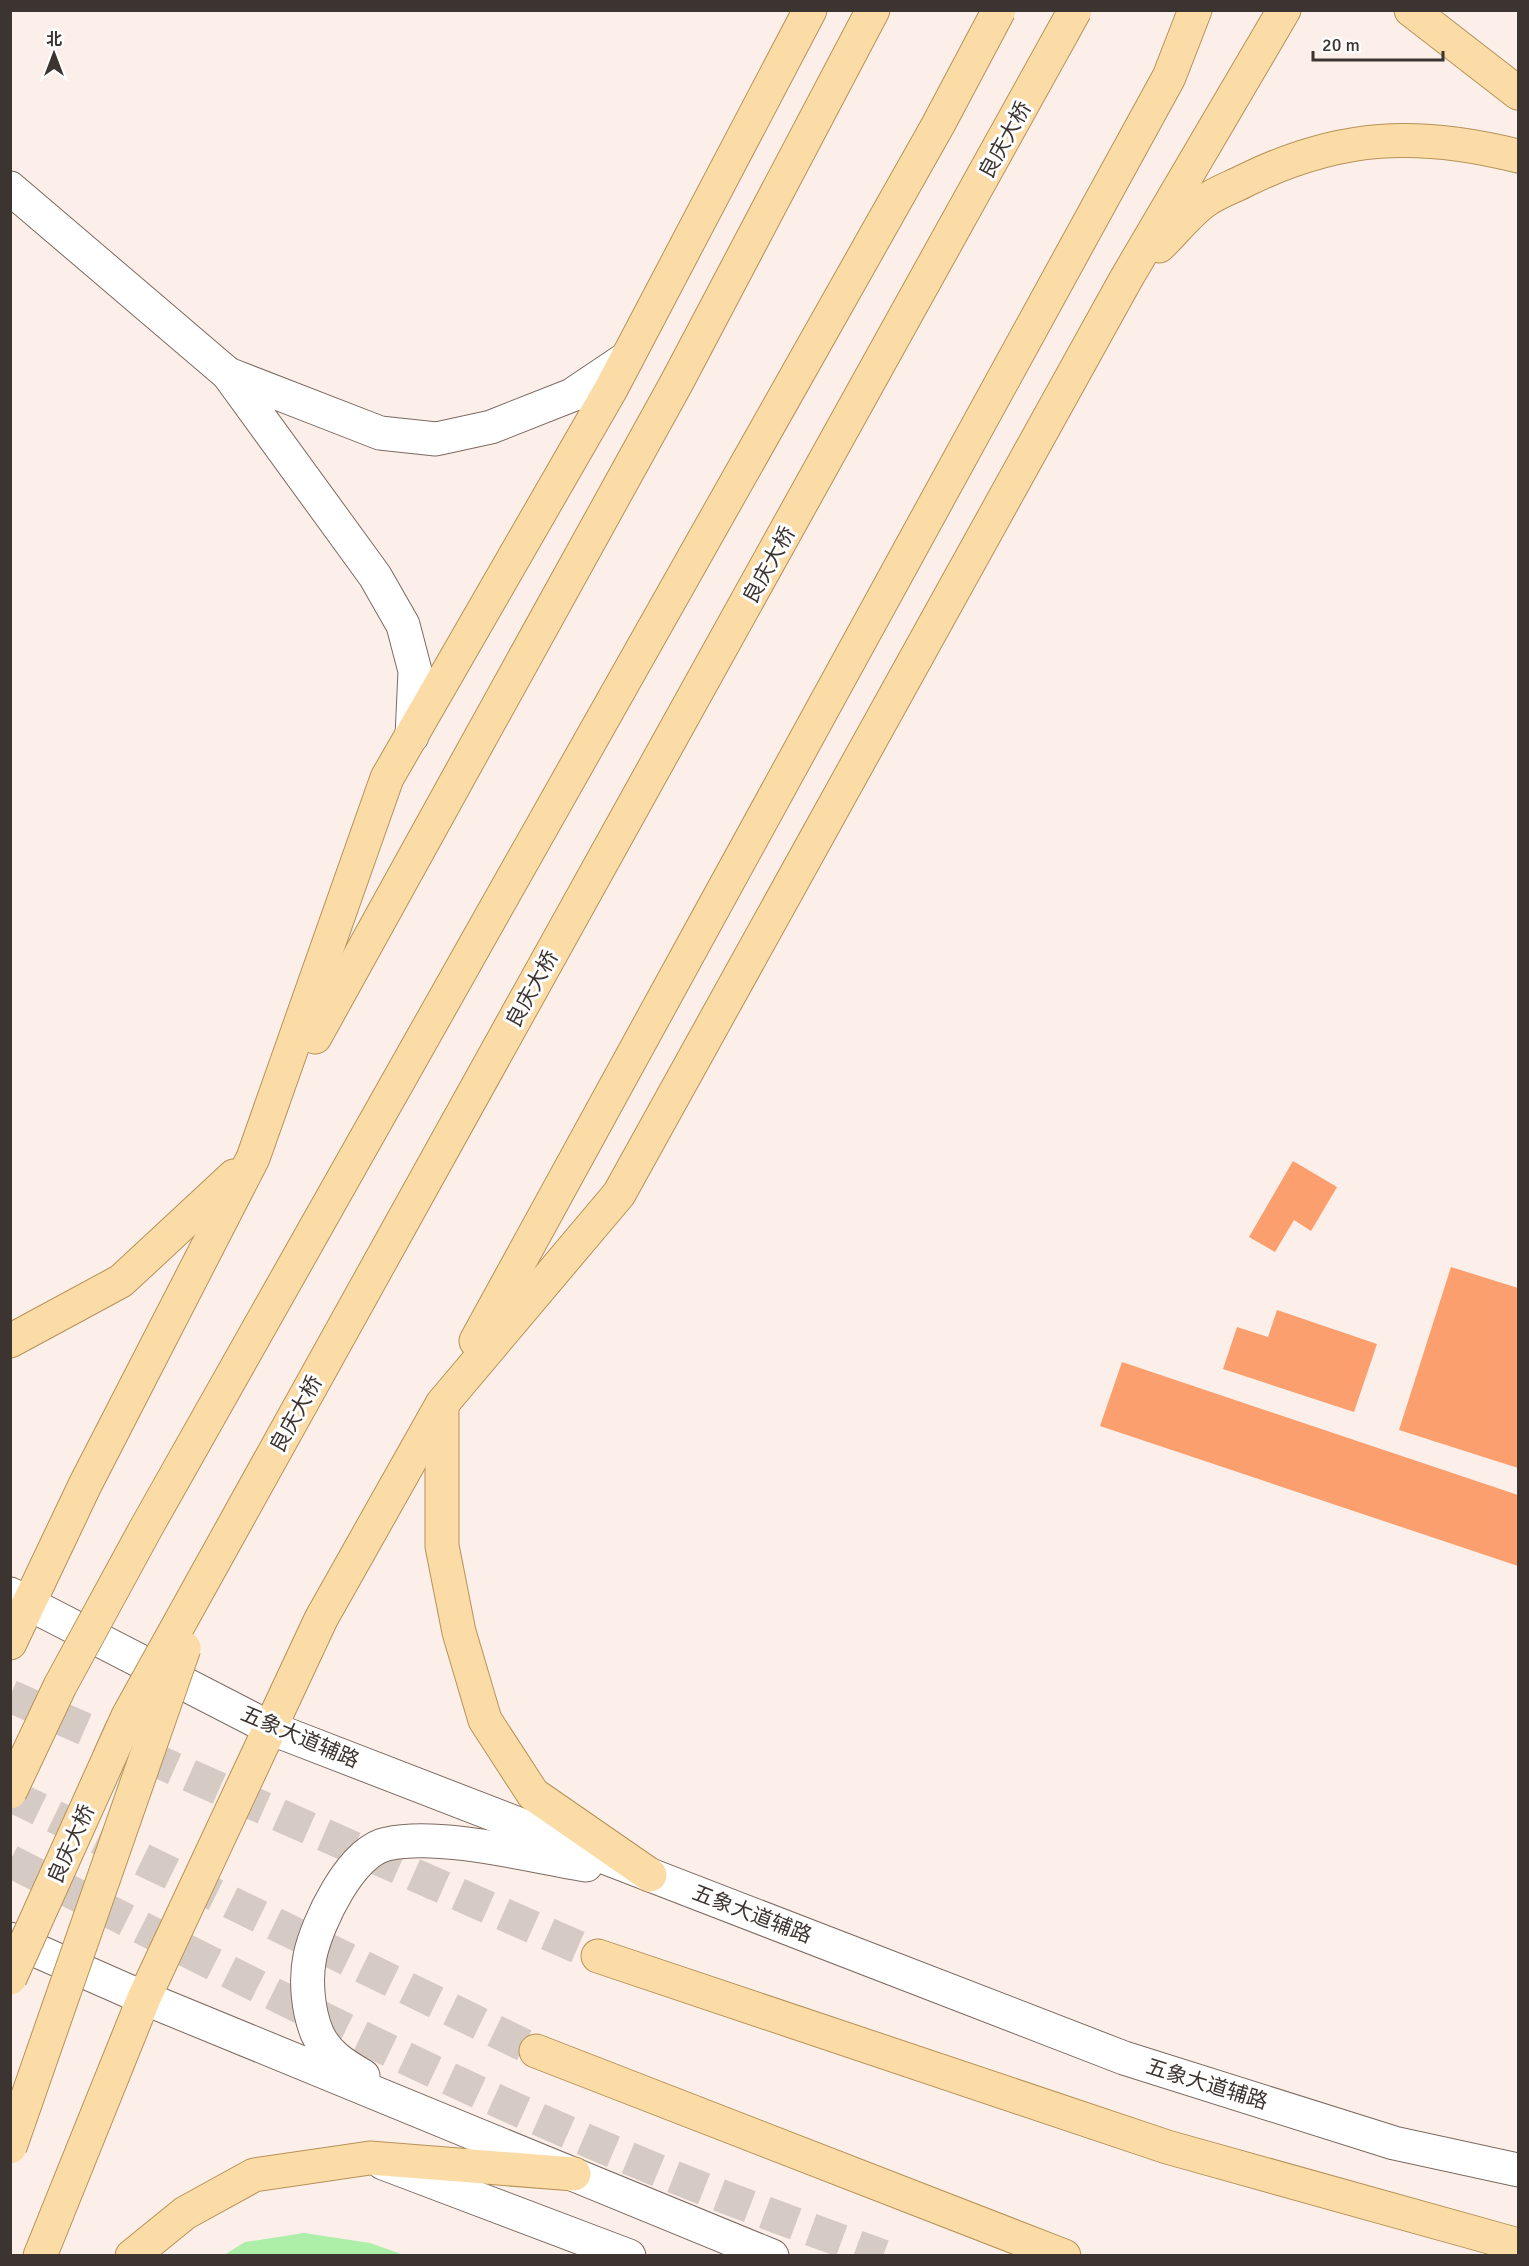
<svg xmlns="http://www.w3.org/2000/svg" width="1529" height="2266" font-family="Signika,'Noto Sans SC',sans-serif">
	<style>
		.green { fill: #adeea9 }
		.building { fill: #fa9f6d }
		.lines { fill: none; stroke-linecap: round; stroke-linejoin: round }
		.major-tunnel { stroke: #d6cac4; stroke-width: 33; stroke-dasharray: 33 16; stroke-linecap: butt }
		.minor-casing { stroke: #7c6a60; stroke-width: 35 }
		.major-casing { stroke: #b69258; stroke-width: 35 }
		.minor { stroke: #fff; stroke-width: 33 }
		.major { stroke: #fbdca7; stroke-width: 33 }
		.major-bridge-casing { stroke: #b69258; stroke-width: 35; stroke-linecap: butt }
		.major-bridge { stroke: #fbdca7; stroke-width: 33 }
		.labels { text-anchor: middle; stroke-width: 6; stroke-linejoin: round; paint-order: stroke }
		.street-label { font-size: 21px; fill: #3c3430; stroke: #fff }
	</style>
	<rect width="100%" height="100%" fill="#fcefe9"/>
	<polygon class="green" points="304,2233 370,2243 404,2255 224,2255 245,2242"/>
	<g class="building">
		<polygon points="1293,1161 1337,1187 1311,1231 1294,1220 1275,1252 1249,1237"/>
		<polygon points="1451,1267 1518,1288 1518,1468 1399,1430"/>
		<polygon points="1277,1310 1377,1344 1354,1412 1223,1369 1237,1327 1268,1337"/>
		<polygon points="1122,1362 1518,1495 1518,1566 1100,1426"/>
	</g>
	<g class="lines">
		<g class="major-tunnel">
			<polyline points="10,1696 598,1956"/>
			<polyline points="10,1795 536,2051"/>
			<path d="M10 1861C209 1962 408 2065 614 2152 702 2190 793 2223 883 2256"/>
		</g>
		<g class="minor-casing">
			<g id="minor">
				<polyline points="10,188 228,374"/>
				<polyline points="412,736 415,671 403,625 375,576 228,374 380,433 436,439 491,427 572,395 627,358"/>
				<polyline points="10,1594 270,1728 1124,2058 1394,2143 1518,2170"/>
				<polyline points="10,1939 144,1998 772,2256"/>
				<path d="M363 2076C344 2065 326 2054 317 2033 308 2011 305 1980 310 1956 317 1923 351 1851 387 1844 440 1832 531 1856 586 1865"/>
				<polyline points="383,2163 629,2256"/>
			</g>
		</g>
		<g class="major-casing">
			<g id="major">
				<polyline points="1411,10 1518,93"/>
				<path d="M1159 246C1174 232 1188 213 1205 201 1217 192 1233 187 1246 180 1340 134 1418 131 1518 156"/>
				<polyline points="315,1037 677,382 873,10"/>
				<polyline points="10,1341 121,1281 234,1176"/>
				<polyline points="476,1341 1169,77 1195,10"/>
				<polyline points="442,1405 442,1546 459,1632 485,1720 533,1794 650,1875"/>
				<polyline points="10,1643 85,1485 253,1158 387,778 611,389 810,10"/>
				<polyline points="598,1956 1167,2147 1518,2245"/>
				<polyline points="536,2051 1064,2256"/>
				<polyline points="40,2256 144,1998 321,1619 442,1404 619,1194 1126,279 1284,10"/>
				<polyline points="132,2256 185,2213 254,2175 370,2158 574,2174"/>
			</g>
		</g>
		<use href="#minor" class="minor"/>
		<use href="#major" class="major"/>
		<g class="major-bridge-casing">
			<g id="major-bridge">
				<polyline points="10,1792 60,1686 146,1528 938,125 999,10"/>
				<polyline points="10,1978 128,1716 1075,10"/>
				<polyline points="10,2147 184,1648"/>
			</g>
		</g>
		<use href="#major-bridge" class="major-bridge"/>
	</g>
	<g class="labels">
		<g class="street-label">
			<text transform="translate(1005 140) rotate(-61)" y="7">良庆大桥</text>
			<text transform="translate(769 565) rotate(-61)" y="7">良庆大桥</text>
			<text transform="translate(532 989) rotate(-61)" y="7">良庆大桥</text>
			<text transform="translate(296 1414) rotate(-61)" y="7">良庆大桥</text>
			<text transform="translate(300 1737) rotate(23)" y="7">五象大道辅路</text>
			<text transform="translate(71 1844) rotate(-66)" y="7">良庆大桥</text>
			<text transform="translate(752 1914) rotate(21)" y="7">五象大道辅路</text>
			<text transform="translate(1207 2084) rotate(17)" y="7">五象大道辅路</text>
		</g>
	</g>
	<rect width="1529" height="2266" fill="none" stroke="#3c3430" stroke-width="24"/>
	<g transform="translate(54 54)" stroke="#ffffff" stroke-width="4.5" paint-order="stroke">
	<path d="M0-4.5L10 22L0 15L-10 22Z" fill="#3c3430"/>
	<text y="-9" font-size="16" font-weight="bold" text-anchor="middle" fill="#3c3430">北</text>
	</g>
	<path d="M1313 51v9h130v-9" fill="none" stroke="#3c3430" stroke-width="3"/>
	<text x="1322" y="51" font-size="18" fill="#3c3430" stroke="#ffffff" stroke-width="4.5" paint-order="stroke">20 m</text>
</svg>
